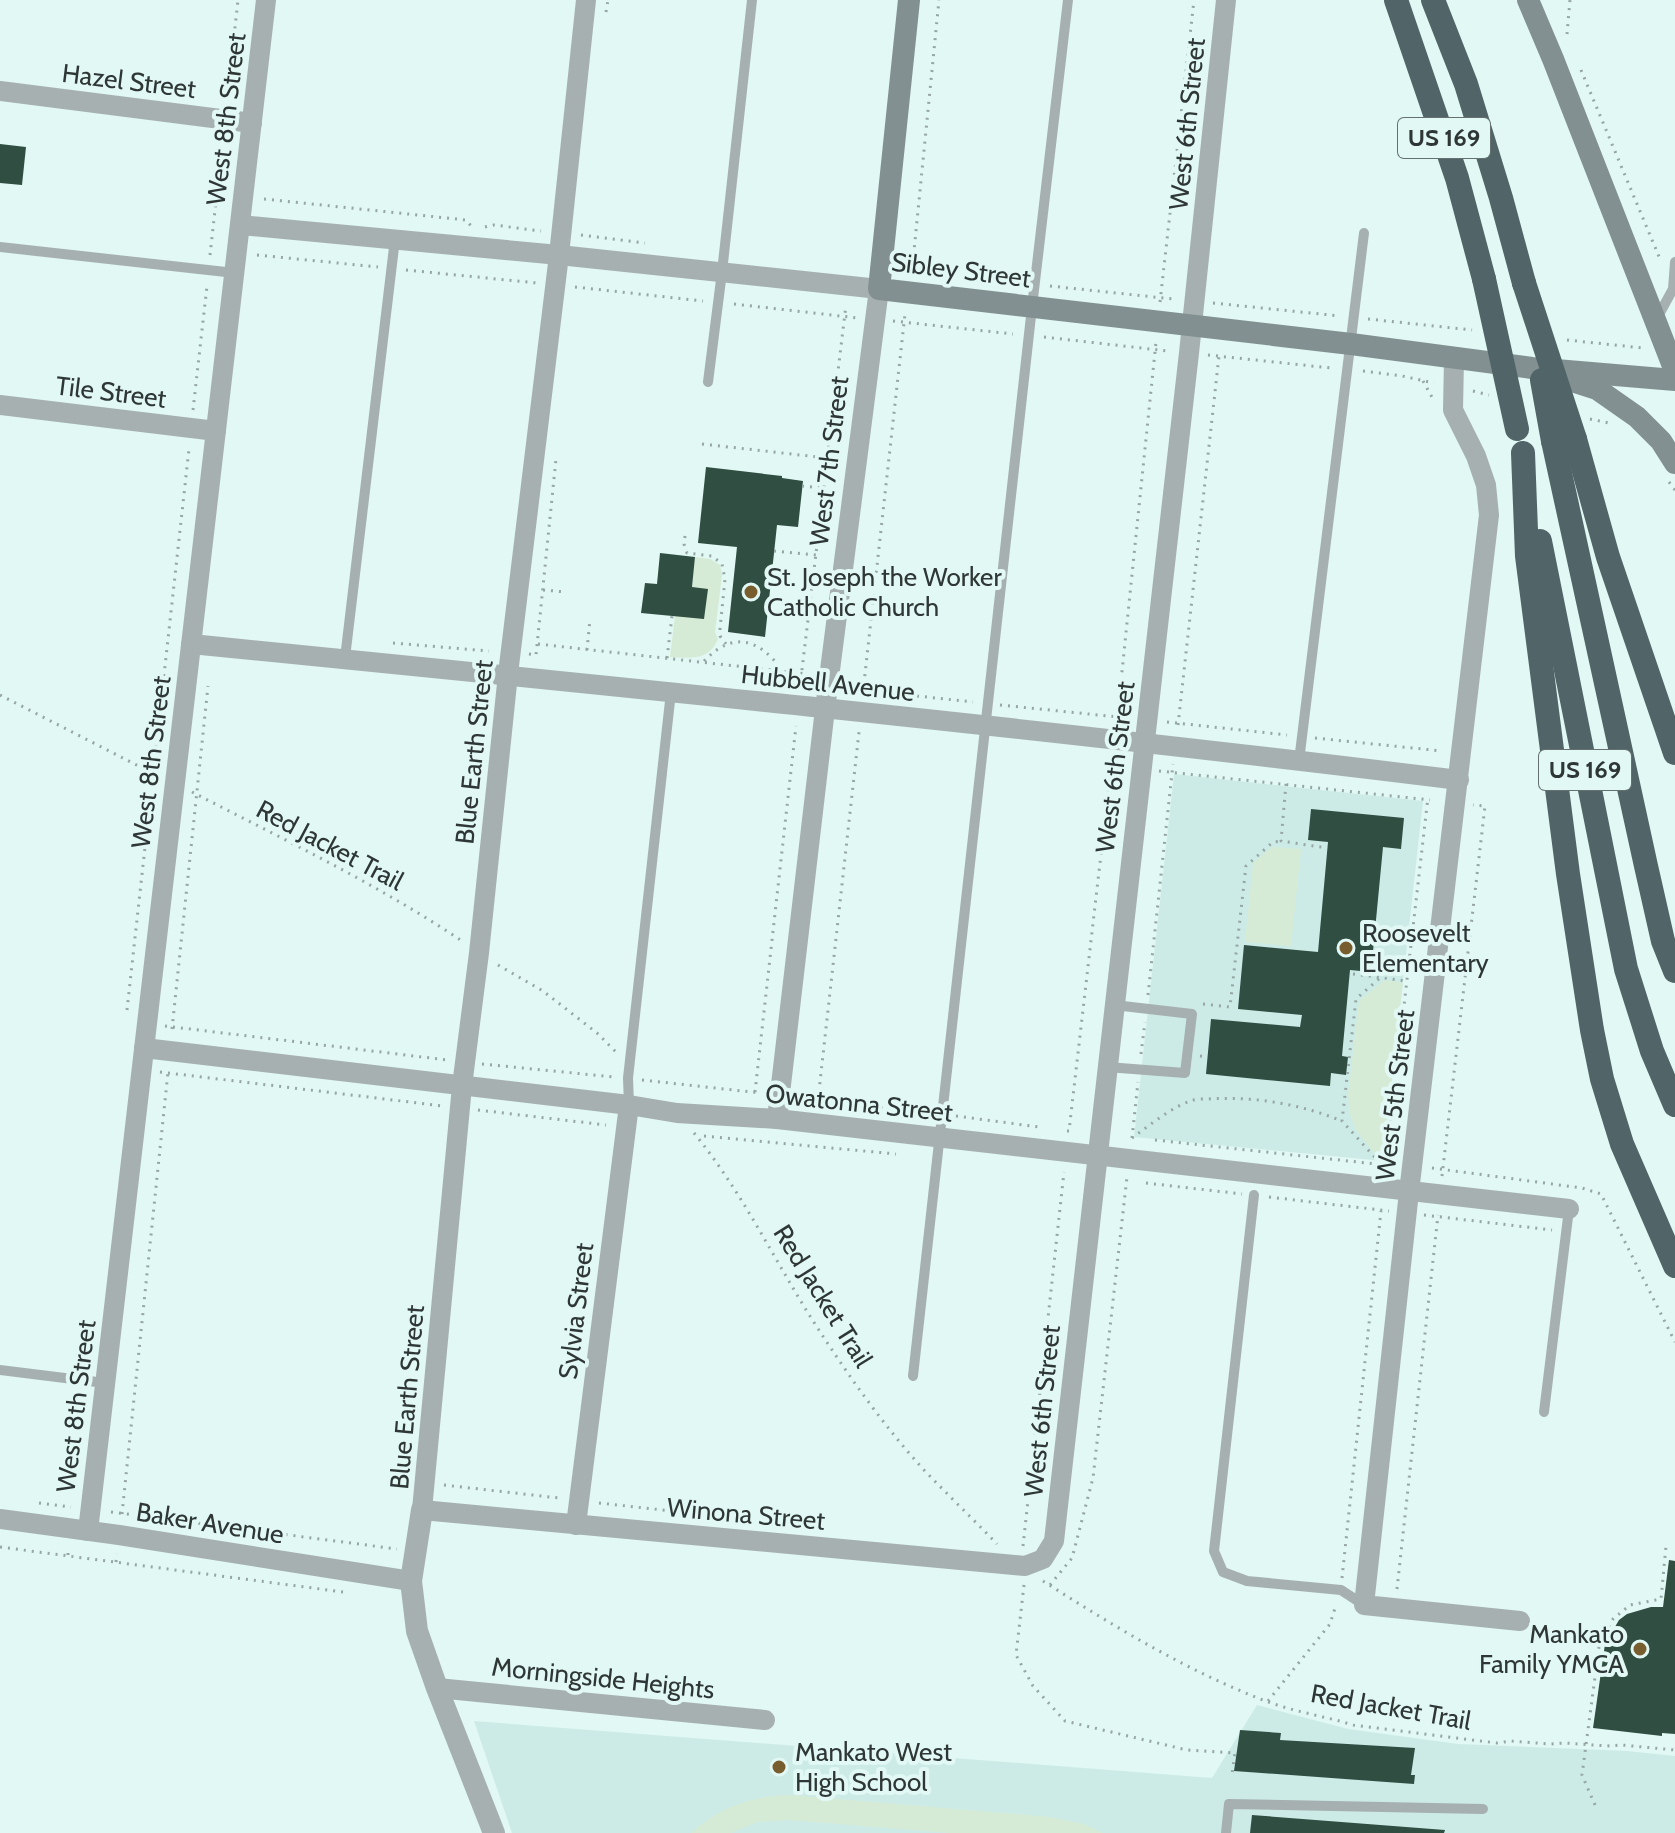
<svg xmlns="http://www.w3.org/2000/svg" width="1675" height="1833" font-family="Cabin,sans-serif">
	<style>
		.built { fill: #ccebe7 }
		.green { fill: #d6ebd5 }
		.building { fill: #304e41 }
		.lines { fill: none; stroke-linecap: round; stroke-linejoin: round }
		.path { stroke: #95a6a3; stroke-width: 3; stroke-dasharray: 2 6; stroke-linecap: butt }
		.service { stroke: #a6b0b1; stroke-width: 10 }
		.minor { stroke: #a6b0b1; stroke-width: 20 }
		.tertiary { stroke: #a6b0b1; stroke-width: 22 }
		.secondary { stroke: #829092; stroke-width: 22 }
		.motorway { stroke: #516568; stroke-width: 24 }
		.motorway-bridge { stroke: #516568; stroke-width: 24 }
		.poi-dot { fill: #785e2f; stroke: #e1f8f4; stroke-width: 3 }
		.labels { text-anchor: middle; stroke-width: 8; stroke-linejoin: round; paint-order: stroke }
		.shield { fill: #e1f8f4; stroke: #64716f; stroke-width: 2 }
		.shield-label { font-size: 24px; font-weight: bold; fill: #2e3736 }
		.street-label { font-size: 26px; fill: #2e3736; stroke: #e1f8f4 }
		.poi-label { font-size: 26px; fill: #2e3736; stroke: #e1f8f4; text-anchor: start }
	</style>
	<rect width="100%" height="100%" fill="#e1f8f4"/>
	<g class="built">
		<polygon points="1174,774 1423,801 1383,1161 1134,1137"/>
		<polygon points="1257,1705 1348,1729 1458,1744 1627,1751 1675,1756 1675,1833 512,1833 474,1721 1212,1778"/>
	</g>
	<g class="green">
		<path d="M695 557 710 559 720 565 722 575 715 632 718 639C709 661 691 658 670 657L675 616 692 587Z"/>
		<polygon points="1272,847 1301,849 1291,946 1245,942 1253,863"/>
		<polygon points="1385,980 1403,983 1382,1156 1376,1155 1356,1130 1350,1114 1348,1095 1359,1001"/>
		<path d="M790 1795 1050 1817 1084 1824 1103 1833H950L788 1820 757 1822 731 1833H691C720 1807 751 1796 790 1795Z"/>
	</g>
	<g class="building">
		<polygon points="0,144 26,147 22,185 0,183"/>
		<polygon points="706,467 782,476 782,478 803,481 798,527 777,525 765,637 728,632 737,547 698,543"/>
		<polygon points="660,553 695,557 692,587 708,589 704,619 641,613 645,583 657,584"/>
		<polygon points="1311,809 1404,818 1401,849 1383,847 1371,972 1350,970 1342,1056 1348,1057 1346,1075 1331,1073 1330,1086 1206,1074 1211,1019 1300,1027 1302,1015 1238,1009 1244,945 1318,952 1328,842 1308,840"/>
		<polygon points="1669,1560 1675,1561 1675,1734 1662,1733 1662,1736 1593,1728 1605,1644 1619,1620 1627,1614 1651,1607 1663,1607"/>
		<polygon points="1240,1730 1281,1733 1280,1740 1415,1748 1411,1775 1415,1775 1414,1784 1234,1771"/>
		<polygon points="1252,1815 1445,1830 1444,1833 1250,1833"/>
	</g>
	<g class="lines">
		<g class="path">
			<polyline points="606,12 608,0"/>
			<polyline points="1567,34 1570,0"/>
			<polyline points="1581,70 1660,259"/>
			<polyline points="227,100 238,0"/>
			<polyline points="264,199 466,220 472,227"/>
			<polyline points="485,227 494,225 541,231"/>
			<polyline points="581,235 645,243"/>
			<polyline points="210,255 223,139"/>
			<polyline points="257,255 378,267"/>
			<polyline points="406,270 537,283"/>
			<polyline points="912,271 939,0"/>
			<polyline points="1050,286 1173,299"/>
			<polyline points="575,287 703,301"/>
			<polyline points="1160,302 1194,0"/>
			<polyline points="1213,303 1340,316"/>
			<polyline points="734,304 858,318"/>
			<polyline points="1368,319 1472,330"/>
			<polyline points="893,321 1013,334"/>
			<polyline points="1044,337 1168,351"/>
			<polyline points="1567,340 1643,348"/>
			<polyline points="1208,355 1331,368"/>
			<polyline points="1363,371 1402,376 1434,383"/>
			<polyline points="1423,381 1433,399"/>
			<polyline points="1473,391 1489,395"/>
			<polyline points="193,410 207,286"/>
			<polyline points="1590,419 1609,423"/>
			<polyline points="702,444 827,458"/>
			<polyline points="1669,482 1675,490"/>
			<polyline points="802,486 824,488"/>
			<polyline points="685,536 684,544 687,553 712,556 722,564 725,579 720,629 720,636 726,644"/>
			<polyline points="774,551 816,555"/>
			<polyline points="543,590 566,592"/>
			<polyline points="393,643 489,651"/>
			<polyline points="538,644 808,674"/>
			<polyline points="587,650 590,619"/>
			<polyline points="529,654 536,655 556,459"/>
			<polyline points="667,658 672,616"/>
			<path d="M704 661C734 630 759 639 783 671"/>
			<polyline points="846,684 862,689"/>
			<polyline points="800,686 846,305"/>
			<polyline points="863,692 905,314"/>
			<polyline points="0,695 156,775"/>
			<polyline points="917,696 973,702"/>
			<polyline points="1000,705 1128,718"/>
			<polyline points="1117,720 1156,342"/>
			<polyline points="1167,722 1287,735"/>
			<polyline points="1178,725 1219,356"/>
			<polyline points="1315,738 1442,751"/>
			<polyline points="1159,771 1430,800"/>
			<polyline points="1286,784 1281,841 1327,848"/>
			<path d="M192 792C283 839 377 884 462 941"/>
			<polyline points="498,965 543,991 597,1033 617,1053"/>
			<polyline points="1353,974 1407,981"/>
			<polyline points="1148,995 1173,764"/>
			<polyline points="1203,1004 1230,1007 1246,866 1273,842 1281,841"/>
			<polyline points="127,1010 189,449"/>
			<polyline points="165,1026 447,1060"/>
			<polyline points="172,1029 208,686"/>
			<polyline points="1141,1054 1145,1022"/>
			<polyline points="1200,1056 1208,1057"/>
			<polyline points="482,1064 614,1077"/>
			<polyline points="160,1072 443,1106"/>
			<polyline points="642,1080 761,1093"/>
			<polyline points="755,1092 796,726"/>
			<polyline points="801,1098 928,1113"/>
			<polyline points="818,1100 859,732"/>
			<polyline points="478,1110 606,1125"/>
			<polyline points="956,1116 1039,1127"/>
			<polyline points="1067,1131 1069,1131 1112,759"/>
			<path d="M694 1133C743 1193 774 1260 815 1324 848 1375 883 1425 924 1470 948 1495 973 1519 997 1544"/>
			<polyline points="704,1136 896,1154"/>
			<polyline points="1132,1138 1138,1082"/>
			<path d="M1132 1138C1150 1125 1169 1109 1190 1101 1195 1099 1202 1099 1208 1099 1254 1096 1300 1104 1342 1121"/>
			<polyline points="1155,1140 1376,1164 1386,1162 1428,797"/>
			<polyline points="1380,1163 1342,1121 1356,999 1381,977"/>
			<polyline points="1432,1168 1582,1188 1601,1194 1675,1342"/>
			<polyline points="1442,1176 1485,806 1473,805"/>
			<polyline points="1146,1183 1242,1194"/>
			<polyline points="1269,1197 1389,1211"/>
			<polyline points="1424,1215 1552,1230"/>
			<polyline points="444,1485 559,1498"/>
			<polyline points="39,1503 71,1507"/>
			<polyline points="599,1503 717,1516"/>
			<polyline points="111,1512 397,1549"/>
			<polyline points="122,1514 168,1072"/>
			<polyline points="1023,1546 1064,1172"/>
			<polyline points="0,1547 343,1592"/>
			<polyline points="68,1555 68,1547"/>
			<polyline points="116,1562 117,1554"/>
			<polyline points="1342,1578 1381,1211"/>
			<path d="M1043 1581C1112 1625 1182 1668 1258 1698 1275 1705 1293 1710 1311 1714 1325 1718 1339 1720 1352 1725L1497 1743 1510 1741 1550 1744 1565 1743 1607 1746 1622 1745 1675 1750"/>
			<polyline points="1024,1585 1016,1655 1033,1686 1065,1721 1187,1750 1235,1753 1232,1774"/>
			<polyline points="1050,1585 1072,1558 1093,1478 1127,1177"/>
			<polyline points="1397,1589 1438,1215"/>
			<polyline points="1268,1701 1330,1624 1336,1605"/>
			<polyline points="1595,1805 1582,1775 1599,1647 1613,1619 1630,1605 1661,1599 1666,1546"/>
		</g>
		<g class="service">
			<polyline points="0,247 235,273"/>
			<polyline points="1656,320 1673,289 1675,262"/>
			<polyline points="708,382 722,272 752,0"/>
			<polyline points="345,658 395,239"/>
			<polyline points="1299,761 1364,233"/>
			<polyline points="1107,1067 1185,1073 1192,1014 1114,1005"/>
			<polyline points="629,1105 628,1078 671,692"/>
			<polyline points="1254,1195 1214,1551 1223,1572 1247,1581 1341,1590 1364,1605"/>
			<polyline points="0,1370 105,1383"/>
			<polyline points="913,1376 1032,307 1068,0"/>
			<polyline points="1544,1412 1569,1209"/>
			<polyline points="1226,1833 1229,1804 1483,1809"/>
		</g>
		<g class="minor">
			<polyline points="586,0 559,255 508,674 479,953 462,1086 422,1510 1025,1566 1043,1559 1054,1541 1189,353 1226,0"/>
			<polyline points="0,91 252,123"/>
			<polyline points="240,225 559,255 879,289 825,709 777,1119"/>
			<polyline points="1454,359 1453,410 1476,456 1486,485 1489,515 1409,1192 1364,1605 1520,1621"/>
			<polyline points="0,405 216,431"/>
			<path d="M191 644C614 686 1037 728 1459 780"/>
			<polyline points="144,1048 629,1105 677,1113 777,1119 1569,1209"/>
			<polyline points="0,1519 119,1535 411,1581"/>
			<polyline points="576,1525 629,1105"/>
			<polyline points="88,1531 266,0"/>
			<polyline points="437,1688 765,1720"/>
		</g>
		<polyline class="tertiary" points="422,1510 411,1581 417,1631 437,1688 494,1833"/>
		<g class="secondary">
			<polyline points="909,0 879,289 1351,344 1532,368 1675,380"/>
			<polyline points="1528,0 1553,59 1675,371"/>
			<polyline points="1572,381 1597,389 1637,417 1661,441 1675,463"/>
		</g>
		<g class="motorway">
			<polyline points="1396,0 1457,178 1484,279"/>
			<polyline points="1433,0 1466,84 1501,198 1524,283"/>
			<polyline points="1575,439 1608,557 1675,753"/>
			<polyline points="1553,441 1646,866 1663,941 1675,971"/>
			<polyline points="1523,453 1527,556 1568,874 1592,1030 1602,1079 1622,1144 1675,1266"/>
			<polyline points="1540,541 1626,969 1652,1051 1675,1105"/>
		</g>
		<g class="motorway-bridge">
			<polyline points="1484,279 1517,429"/>
			<polyline points="1524,283 1575,439"/>
			<polyline points="1542,380 1553,441"/>
		</g>
	</g>
	<g class="poi-dot">
		<circle cx="751" cy="592" r="8"/>
		<circle cx="1346" cy="948" r="8"/>
		<circle cx="1640" cy="1649" r="8"/>
		<circle cx="779" cy="1767" r="8"/>
	</g>
	<g class="labels">
		<g class="shield">
			<rect x="1398" y="118" width="92" height="40" rx="6"/>
			<rect x="1539" y="750" width="92" height="40" rx="6"/>
		</g>
		<g class="shield-label">
			<text x="1444" y="146">US 169</text>
			<text x="1585" y="778">US 169</text>
		</g>
		<g class="street-label">
			<text transform="translate(129 81) rotate(7)" y="9">Hazel Street</text>
			<text transform="translate(226 119) rotate(-83)" y="9">West 8th Street</text>
			<text transform="translate(1187 124) rotate(-84)" y="9">West 6th Street</text>
			<text transform="translate(961 270) rotate(7)" y="9">Sibley Street</text>
			<text transform="translate(111 392) rotate(7)" y="9">Tile Street</text>
			<text transform="translate(829 461) rotate(-83)" y="9">West 7th Street</text>
			<text transform="translate(828 683) rotate(6)" y="9">Hubbell Avenue</text>
			<text transform="translate(474 752) rotate(-84)" y="9">Blue Earth Street</text>
			<text transform="translate(151 762) rotate(-83)" y="9">West 8th Street</text>
			<text transform="translate(1115 767) rotate(-83)" y="9">West 6th Street</text>
			<text transform="translate(330 845) rotate(28)" y="9">Red Jacket Trail</text>
			<text transform="translate(1395 1095) rotate(-83)" y="9">West 5th Street</text>
			<text transform="translate(859 1103) rotate(6)" y="9">Owatonna Street</text>
			<text transform="translate(823 1296) rotate(58)" y="9">Red Jacket Trail</text>
			<text transform="translate(576 1311) rotate(-83)" y="9">Sylvia Street</text>
			<text transform="translate(407 1397) rotate(-85)" y="9">Blue Earth Street</text>
			<text transform="translate(76 1406) rotate(-83)" y="9">West 8th Street</text>
			<text transform="translate(1042 1411) rotate(-84)" y="9">West 6th Street</text>
			<text transform="translate(746 1514) rotate(5)" y="9">Winona Street</text>
			<text transform="translate(210 1523) rotate(9)" y="9">Baker Avenue</text>
			<text transform="translate(603 1678) rotate(6)" y="9">Morningside Heights</text>
			<text transform="translate(1391 1707) rotate(10)" y="9">Red Jacket Trail</text>
		</g>
		<g class="poi-label">
			<text x="767" y="586">St. Joseph the Worker<tspan x="767" dy="30">Catholic Church</tspan></text>
			<text x="1362" y="942">Roosevelt<tspan x="1362" dy="30">Elementary</tspan></text>
			<text x="1624" y="1643" text-anchor="end">Mankato<tspan x="1624" dy="30">Family YMCA</tspan></text>
			<text x="795" y="1761">Mankato West<tspan x="795" dy="30">High School</tspan></text>
		</g>
	</g>
</svg>
